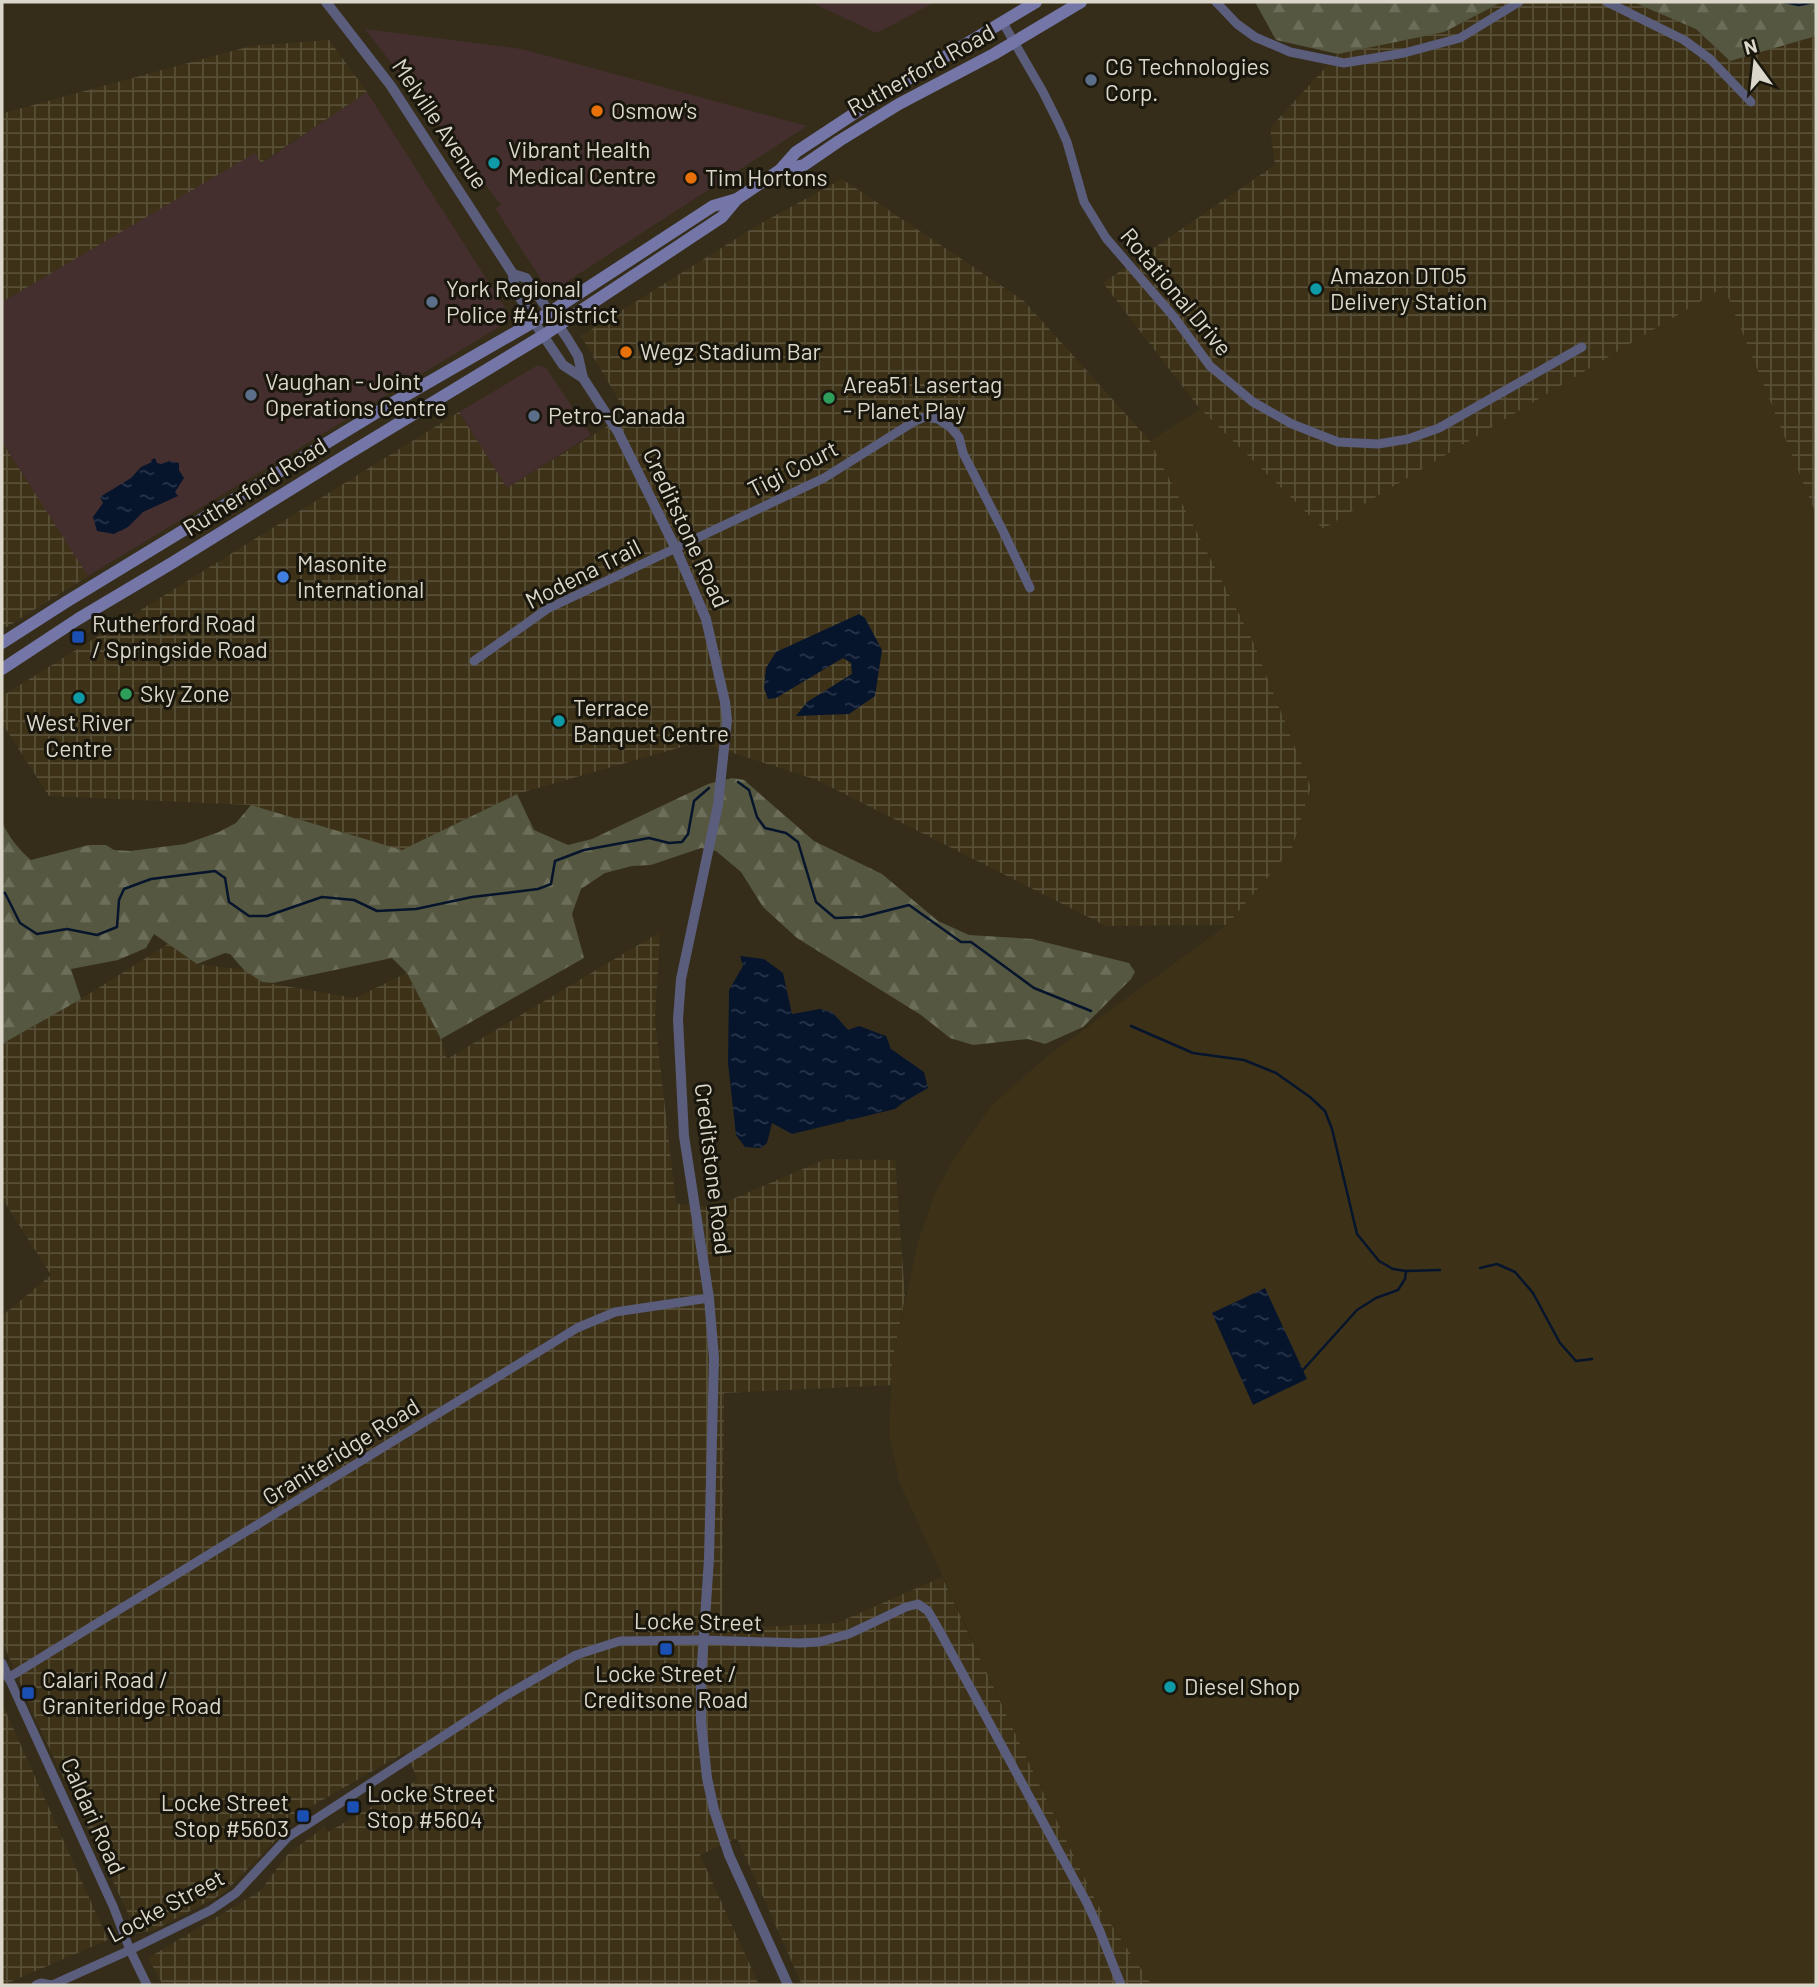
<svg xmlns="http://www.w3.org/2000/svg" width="1818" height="1987" font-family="Barlow,sans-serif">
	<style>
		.commercial { fill: #442f2e }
		.industrial { fill: url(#industrial-grid) }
		.built { fill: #3d3218 }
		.forest { fill: url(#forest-firs) }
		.water { fill: url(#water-ripples) }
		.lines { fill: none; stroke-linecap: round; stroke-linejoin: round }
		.stream { stroke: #06142c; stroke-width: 2.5 }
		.minor { stroke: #5b5d7c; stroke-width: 9 }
		.tertiary { stroke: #5b5d7c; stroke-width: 10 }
		.secondary { stroke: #7476a8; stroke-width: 12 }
		.service-dot { fill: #5c6f8a; stroke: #19160d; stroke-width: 2.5 }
		.food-dot { fill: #e8710a; stroke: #19160d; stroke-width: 2.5 }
		.culture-dot { fill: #0f9aa8; stroke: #19160d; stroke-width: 2.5 }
		.leisure-dot { fill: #2e9e5b; stroke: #19160d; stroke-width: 2.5 }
		.shop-dot { fill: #3f7fe0; stroke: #19160d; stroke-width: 2.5 }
		.transit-dot { fill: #1a4fb4; stroke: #19160d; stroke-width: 2.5 }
		.labels { text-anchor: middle; stroke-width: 6; stroke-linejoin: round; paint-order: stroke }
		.poi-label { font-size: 23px; fill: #dcd7cb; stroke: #19160d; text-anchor: start }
		.street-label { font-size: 23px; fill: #dcd7cb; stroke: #19160d }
	</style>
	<defs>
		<pattern id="industrial-grid" width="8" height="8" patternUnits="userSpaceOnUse" patternTransform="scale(1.75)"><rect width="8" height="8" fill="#3d3218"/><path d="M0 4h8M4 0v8" fill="none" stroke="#584f38"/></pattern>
		<pattern id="forest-firs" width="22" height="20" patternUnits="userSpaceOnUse" patternTransform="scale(1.75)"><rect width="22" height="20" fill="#555740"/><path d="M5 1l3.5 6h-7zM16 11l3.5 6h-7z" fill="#6d6e5a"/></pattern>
		<pattern id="water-ripples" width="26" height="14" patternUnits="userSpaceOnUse" patternTransform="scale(1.75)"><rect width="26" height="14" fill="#06142c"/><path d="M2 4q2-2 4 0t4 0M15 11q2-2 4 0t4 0" fill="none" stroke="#2a3549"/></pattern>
	</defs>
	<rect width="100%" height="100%" fill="#352d1a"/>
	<g class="commercial">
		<polygon points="810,2 935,2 877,33"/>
		<polygon points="365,29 522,49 807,126 574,277 560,287 552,288 544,284 495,208 501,205"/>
		<polygon points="367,92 512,319 88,576 2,442 2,302 255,152 262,163"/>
		<polygon points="538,365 546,368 591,435 507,488 459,412"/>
	</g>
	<g class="industrial">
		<polygon points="1502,2 1633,2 1696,29 1730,61 1816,36 1816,515 1724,288 1323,529 1200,409 1103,283 1275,165 1270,128 1338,54 1444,32"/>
		<polygon points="329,40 367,92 261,163 255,153 2,302 2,115 7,112 251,46"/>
		<polygon points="842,179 1024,301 1150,441 1252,639 1311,787 1292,849 1227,925 1106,926 817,780 699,742 517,794 402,850 250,805 49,796 2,723 2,696 459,412 507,488 627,414 581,336 758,225"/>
		<polygon points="2,442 88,576 5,628 2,621"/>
		<polygon points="660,932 655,1020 676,1204 714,1207 826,1159 895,1160 905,1297 892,1363 892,1385 724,1393 722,1629 837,1623 942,1577 1030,1765 1098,1905 1152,1985 802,1985 737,1838 700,1855 759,1985 163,1985 148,1958 260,1891 288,1854 324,1827 328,1832 418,1780 406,1752 305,1810 224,1893 156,1929 138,1934 36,1720 2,1641 2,1316 51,1275 2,1198 2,1044 81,999 168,944 197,964 244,970 262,982 355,998 407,973 441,1039 447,1059"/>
		<polygon points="2,1703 108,1940 3,1985 2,1985"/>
	</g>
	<polygon class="built" points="1724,287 1816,515 1816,1985 1152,1985 1098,1905 1030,1765 900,1484 889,1435 892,1363 918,1241 935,1194 953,1160 992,1105 1046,1057 1227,925 1292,849 1311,787 1252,638 1150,441 1200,409 1323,529"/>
	<g class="forest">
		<polygon points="1255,2 1502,2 1444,32 1338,54 1276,40"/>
		<polygon points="1633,2 1816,2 1816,36 1730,61 1696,29"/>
		<path d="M732 778 744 780 814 841 882 874 938 921 969 935 1032 939 1129 963 1135 972 1131 979 1083 1027 1045 1044 1028 1039 973 1045 950 1038 921 1015 797 938 763 907 741 872 716 851 701 848 651 865 632 866 605 873 581 889 572 914 584 958 441 1039 407 973 392 958 273 983 262 982 244 970 230 954 225 953 197 964 154 934 146 948 118 960 71 969 81 999 2 1044V822C9 837 18 849 31 860L89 845H106L114 850 130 851 185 844 219 832 236 823 251 805 402 850 517 794 534 830 568 845 592 839 708 784Z"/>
	</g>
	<g class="water">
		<polygon points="155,458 157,463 161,464 170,461 179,463 179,470 184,478 175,492 178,496 143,512 128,527 114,534 97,531 93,517 103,503 100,497 131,478 141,467 152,462 151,460"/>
		<polygon points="859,614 865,618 882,650 875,696 849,714 796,716 807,702 852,674 851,663 843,658 776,698 768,699 764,688 766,668 776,652"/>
		<polygon points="740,956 764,959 783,973 792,1014 820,1009 832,1012 848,1030 859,1026 886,1036 891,1049 924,1072 928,1088 904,1102 895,1109 792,1134 772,1123 767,1143 761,1148 745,1147 736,1135 728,1063 729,990 743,966"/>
		<polygon points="1265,1288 1307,1379 1253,1405 1212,1313"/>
	</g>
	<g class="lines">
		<g class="stream">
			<polyline points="1784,2 1799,5 1814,2"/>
			<polyline points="738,782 749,790 757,817 765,828 786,833 798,842 816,902 835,918 862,917 909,905 961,942 971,942 1034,988 1091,1011"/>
			<polyline points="2,893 5,893 20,923 37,934 67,929 97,935 117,927 119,900 124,889 151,879 215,871 225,878 229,902 249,916 267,916 322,897 354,900 377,911 416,909 472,897 538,889 551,884 555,861 584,850 649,838 669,843 682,842 688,834 694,801 709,788"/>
			<polyline points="1131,1026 1193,1053 1244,1060 1276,1073 1310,1097 1325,1111 1332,1129 1357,1234 1379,1261 1393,1269 1406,1271 1440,1270"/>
			<polyline points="1480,1268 1497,1264 1515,1272 1533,1293 1560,1343 1576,1361 1592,1359"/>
			<polyline points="1303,1370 1357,1310 1376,1298 1398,1290 1405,1279 1406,1271"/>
		</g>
		<g class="minor">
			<polyline points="1216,2 1237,24 1255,37 1290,52 1344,63 1404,53 1460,38 1519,2"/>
			<polyline points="1607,2 1684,40 1710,59 1751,102"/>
			<polyline points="1002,21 1043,92 1059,124 1067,142 1084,202 1106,238 1174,317 1210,366 1253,402 1292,424 1338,442 1378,444 1408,439 1439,428 1582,347"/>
			<polyline points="474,661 547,609 824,478 915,421 925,417 938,419 950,427 959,437 963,453 1003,531 1030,588"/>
			<polyline points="2,1663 113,1906 130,1950 147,1985"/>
			<polyline points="8,1678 577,1328 615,1312 709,1298"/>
			<polyline points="36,1985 41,1983 52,1985 130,1950 211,1910 236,1893 288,1837 505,1696 576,1655 620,1641 703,1640 800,1643 819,1642 849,1634 906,1607 918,1604 928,1611 939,1630 1088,1905 1099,1929 1121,1985"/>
		</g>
		<g class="tertiary">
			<polyline points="326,2 391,86 513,274 514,287 534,322 563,365 583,378 618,432 676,549 706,619 725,702 727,720 718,805 681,979 678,1019 684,1136 709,1298 714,1358 709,1559 701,1678 701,1722 707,1778 714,1810 729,1855 788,1985"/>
			<polyline points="513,274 526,278 567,338 578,356 583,378"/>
		</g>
		<g class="secondary">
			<polyline points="780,170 804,165 839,141 899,104 994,54 1081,2"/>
			<polyline points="2,643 66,602 389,405 549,313 713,206 737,199"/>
			<polyline points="2,669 78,619 172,563 338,460 544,335 722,217 737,199 780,170 796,152 893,88 1036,2"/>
		</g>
	</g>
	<g class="service-dot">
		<circle cx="1091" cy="80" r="7"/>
		<circle cx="432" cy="302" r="7"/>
		<circle cx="251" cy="395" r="7"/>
		<circle cx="534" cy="416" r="7"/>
	</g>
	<g class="food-dot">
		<circle cx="597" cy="111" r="7"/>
		<circle cx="691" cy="178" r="7"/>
		<circle cx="626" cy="352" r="7"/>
	</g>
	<g class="culture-dot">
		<circle cx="494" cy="163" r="7"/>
		<circle cx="1316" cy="289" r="7"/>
		<circle cx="79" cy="698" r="7"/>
		<circle cx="559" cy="721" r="7"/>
		<circle cx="1170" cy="1687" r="7"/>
	</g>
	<g class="leisure-dot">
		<circle cx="829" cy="398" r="7"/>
		<circle cx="126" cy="694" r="7"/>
	</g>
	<circle class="shop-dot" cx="283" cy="577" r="7"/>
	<g class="transit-dot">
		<rect x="71" y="630" width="14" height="14" rx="3.5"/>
		<rect x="659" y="1642" width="14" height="14" rx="3.5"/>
		<rect x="21" y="1686" width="14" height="14" rx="3.5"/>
		<rect x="346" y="1800" width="14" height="14" rx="3.5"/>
		<rect x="296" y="1809" width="14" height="14" rx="3.5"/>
	</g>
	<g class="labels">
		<g class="poi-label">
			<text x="1105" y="75">CG Technologies<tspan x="1105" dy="26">Corp.</tspan></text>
			<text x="611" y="119">Osmow's</text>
			<text x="508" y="158">Vibrant Health<tspan x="508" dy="26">Medical Centre</tspan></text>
			<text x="705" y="186">Tim Hortons</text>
			<text x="1330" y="284">Amazon DTO5<tspan x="1330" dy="26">Delivery Station</tspan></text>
			<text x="446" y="297">York Regional<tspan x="446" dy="26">Police #4 District</tspan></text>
			<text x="640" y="360">Wegz Stadium Bar</text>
			<text x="265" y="390">Vaughan - Joint<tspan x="265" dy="26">Operations Centre</tspan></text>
			<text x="843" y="393">Area51 Lasertag<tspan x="843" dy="26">- Planet Play</tspan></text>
			<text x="548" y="424">Petro-Canada</text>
			<text x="297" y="572">Masonite<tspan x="297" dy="26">International</tspan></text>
			<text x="92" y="632">Rutherford Road<tspan x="92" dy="26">/ Springside Road</tspan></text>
			<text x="140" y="702">Sky Zone</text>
			<text x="573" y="716">Terrace<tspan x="573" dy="26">Banquet Centre</tspan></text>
			<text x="79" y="731" text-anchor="middle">West River<tspan x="79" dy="26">Centre</tspan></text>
			<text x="666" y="1682" text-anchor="middle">Locke Street /<tspan x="666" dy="26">Creditsone Road</tspan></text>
			<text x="42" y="1688">Calari Road /<tspan x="42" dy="26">Graniteridge Road</tspan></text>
			<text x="1184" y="1695">Diesel Shop</text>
			<text x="367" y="1802">Locke Street<tspan x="367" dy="26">Stop #5604</tspan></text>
			<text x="289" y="1811" text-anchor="end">Locke Street<tspan x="289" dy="26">Stop #5603</tspan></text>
		</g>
		<g class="street-label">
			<text transform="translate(921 70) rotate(-29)" y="8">Rutherford Road</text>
			<text transform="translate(440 124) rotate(56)" y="8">Melville Avenue</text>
			<text transform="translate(1176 292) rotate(50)" y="8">Rotational Drive</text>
			<text transform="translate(793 469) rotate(-27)" y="8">Tigi Court</text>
			<text transform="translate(255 487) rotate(-32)" y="8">Rutherford Road</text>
			<text transform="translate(686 528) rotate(65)" y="8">Creditstone Road</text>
			<text transform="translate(583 574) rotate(-27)" y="8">Modena Trail</text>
			<text transform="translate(713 1169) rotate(83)" y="8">Creditstone Road</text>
			<text transform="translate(341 1452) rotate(-32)" y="8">Graniteridge Road</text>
			<text transform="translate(698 1622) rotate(1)" y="8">Locke Street</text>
			<text transform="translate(93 1816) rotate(66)" y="8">Caldari Road</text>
			<text transform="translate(166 1906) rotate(-28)" y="8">Locke Street</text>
		</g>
	</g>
	<rect width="1818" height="1987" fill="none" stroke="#dcd7cb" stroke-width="7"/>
	<g transform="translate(1755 63) rotate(345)" stroke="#19160d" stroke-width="5" paint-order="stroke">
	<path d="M0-5L12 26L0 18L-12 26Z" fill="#dcd7cb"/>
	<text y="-10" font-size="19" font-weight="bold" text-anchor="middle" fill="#dcd7cb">N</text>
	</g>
</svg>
